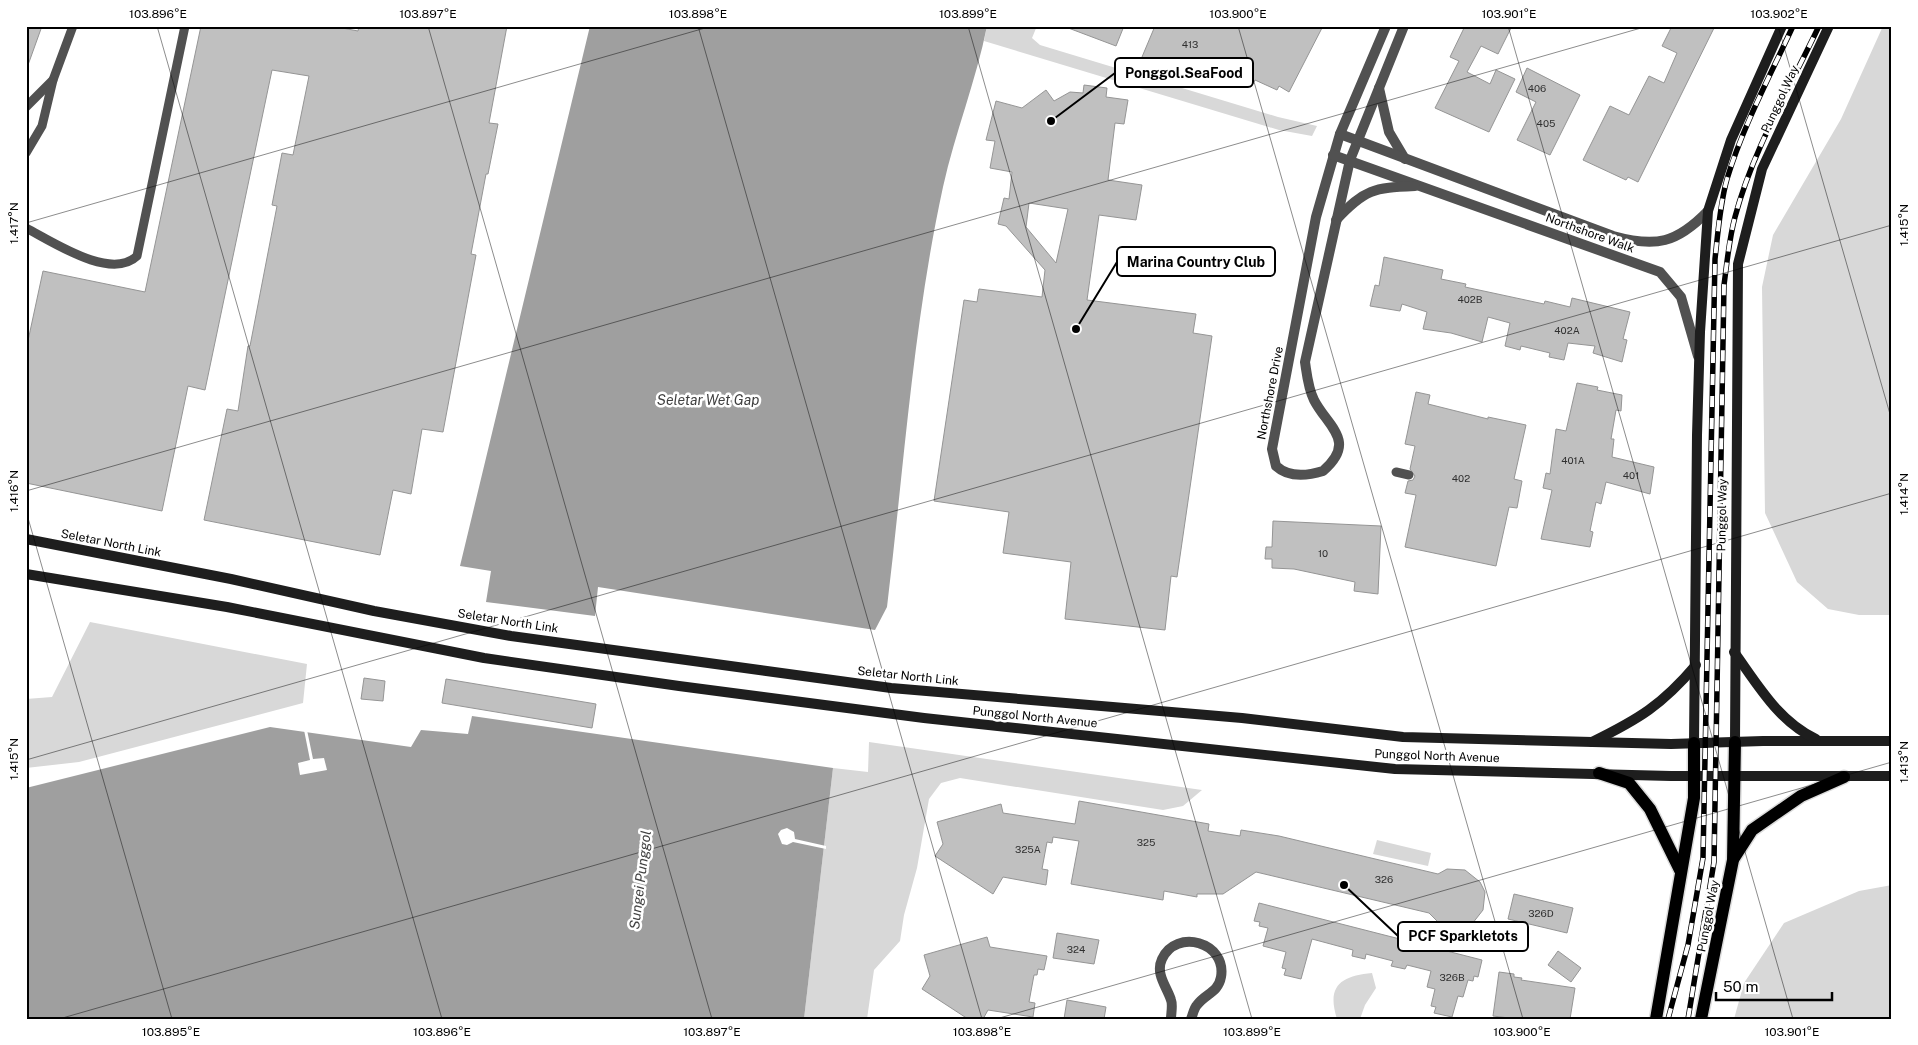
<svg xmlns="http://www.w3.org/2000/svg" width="1918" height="1045" font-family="'Public Sans',sans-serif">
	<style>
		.green { fill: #d8d8d8 }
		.water { fill: #9f9f9f }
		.pier { fill: #fff }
		.building { fill: #c0c0c0; stroke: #959595; fill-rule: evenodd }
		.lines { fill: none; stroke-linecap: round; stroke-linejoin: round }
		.primary-casing { stroke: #dbdbdb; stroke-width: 15 }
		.lane { stroke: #515151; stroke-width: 9 }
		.street { stroke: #515151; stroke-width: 10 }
		.secondary { stroke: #1e1e1e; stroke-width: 10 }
		.primary { stroke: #000; stroke-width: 12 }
		.rail-casing { stroke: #000; stroke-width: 5.5 }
		.rail { stroke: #fff; stroke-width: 4; stroke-dasharray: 11; stroke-linecap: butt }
		.ticks { fill: none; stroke: #000; stroke-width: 1; stroke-opacity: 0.45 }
		.labels { text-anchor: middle; stroke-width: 5; stroke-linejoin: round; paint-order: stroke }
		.number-label { font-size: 10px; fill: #303030 }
		.street-label { font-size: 12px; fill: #000; stroke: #fff }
		.water-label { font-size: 14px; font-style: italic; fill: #404040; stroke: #fff }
		.leader { fill: none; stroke: #000; stroke-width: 2 }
		.callout-dot { fill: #000; stroke: #fff; stroke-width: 2 }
		.callout { fill: #fff; stroke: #000; stroke-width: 2 }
		.callout-label { font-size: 14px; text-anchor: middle; font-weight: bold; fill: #000 }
		.neatline { fill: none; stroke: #000; stroke-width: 2 }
		.ticks-label { font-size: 12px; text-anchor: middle; fill: #000 }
	</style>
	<rect width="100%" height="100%" fill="#fff"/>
	<g class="green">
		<polygon points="987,26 1037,26 1032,38 1040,45 1278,117 1317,126 1312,136 1279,130 984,41"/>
		<polygon points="1883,26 1892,26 1892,615 1859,615 1828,609 1797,582 1765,513 1762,287 1773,235 1841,119"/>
		<polygon points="90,622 307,664 303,703 79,762 26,768 26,699 52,697"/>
		<polygon points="869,742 1202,790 1183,806 1163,810 960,778 941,783 929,799 917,868 904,915 900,941 874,970 867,1019 804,1019 833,768 868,772"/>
		<polygon points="1377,840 1431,853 1428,866 1373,854"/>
		<polygon points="1892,885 1892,1019 1734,1019 1744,983 1784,923 1859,891"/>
		<path d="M1372 973 1376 988 1365 1005 1360 1019H1337C1326 985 1342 976 1372 973Z"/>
	</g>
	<g class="water">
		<path d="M590 26H987C976 81 955 133 943 187 913 325 904 467 887 607L875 630 598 587 595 616 486 602 491 571 460 566Z"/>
		<polygon points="472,716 833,768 804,1019 26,1019 26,788 270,727 411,747 421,730 468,734"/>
	</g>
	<g class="pier">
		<polygon points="304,730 307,730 313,759 324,758 327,770 300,775 298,763 310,760"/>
		<polygon points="787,828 794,832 795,839 826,846 826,849 793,842 787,845 782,844 778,834 781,830"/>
	</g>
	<g class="building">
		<polygon points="26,26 42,26 28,65 26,65"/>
		<polygon points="201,26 332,26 358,31 359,26 507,26 489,123 498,124 488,174 486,174 471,254 476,255 443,432 422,429 411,494 393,490 380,555 204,520 227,409 238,411 248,346 250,346 277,206 272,205 282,153 293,155 309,76 272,70 205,390 188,386 162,511 26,483 26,350 43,271 145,292"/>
		<polygon points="1063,26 1124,26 1116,46"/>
		<polygon points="1155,26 1323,26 1289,92 1279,86 1277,90 1255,80 1251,87 1221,72 1215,87 1142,57"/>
		<polygon points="1465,26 1512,26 1498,54 1481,46 1467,72 1490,84 1496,70 1515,79 1489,132 1435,108 1459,61 1450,57"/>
		<polygon points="1672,26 1715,26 1638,182 1628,177 1626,180 1583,160 1610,106 1629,115 1649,76 1664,83 1677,53 1662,46"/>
		<polygon points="1527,68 1580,95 1550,155 1517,140 1536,102 1516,92"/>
		<path d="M1084 85 1107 88 1106 97 1128 100 1124 124 1115 123 1108 180 1142 185 1136 220 1099 215 1087 300 1196 314 1193 333 1212 336 1177 577 1171 576 1165 630 1065 619 1071 562 1003 553 1009 512 934 501 964 300 977 302 979 289 1042 297 1045 270 1006 226 998 224 1004 198 1009 199 1012 172 990 168 995 141 986 140 996 101 1022 108 1046 90 1054 101 1070 92 1083 93ZM1029 203 1068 209 1056 263 1026 227Z"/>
		<polygon points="1384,257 1443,270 1441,279 1466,284 1465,287 1544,304 1545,301 1570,307 1572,298 1630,312 1623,339 1627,340 1622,362 1593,353 1595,346 1568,343 1564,360 1549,357 1550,353 1521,346 1520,350 1505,346 1510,323 1488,317 1482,342 1451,333 1423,329 1427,312 1402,304 1400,311 1370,306 1375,285 1379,286"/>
		<polygon points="1577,383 1598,387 1597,390 1622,395 1621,411 1616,410 1611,439 1614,439 1612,457 1654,467 1650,494 1606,482 1601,504 1596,502 1590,531 1593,532 1590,547 1541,539 1552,490 1543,488 1546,473 1550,474 1556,429 1566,431"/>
		<polygon points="1416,392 1430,395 1428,404 1488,419 1488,417 1526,425 1514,479 1522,481 1517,508 1509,507 1496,566 1405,547 1416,495 1405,493 1408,481 1413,480 1415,476 1410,469 1415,446 1405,444"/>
		<polygon points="1273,521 1381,526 1378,594 1354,591 1355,582 1294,569 1272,568 1272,559 1265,559 1266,547 1272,547"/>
		<polygon points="364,678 385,681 383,701 361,699"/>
		<polygon points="446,679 596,704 592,728 442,703"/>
		<polygon points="1079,801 1209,824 1208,831 1240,836 1241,830 1279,836 1438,874 1447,869 1465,870 1480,882 1485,892 1483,910 1472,924 1462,927 1451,928 1439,923 1429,913 1256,872 1223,894 1197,894 1197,897 1164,891 1163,900 1071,884 1079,841 1053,837 1052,843 1047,842 1042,869 1048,870 1046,885 1003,877 993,894 935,856 943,844 937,822 1001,804 1003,813 1075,824"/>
		<polygon points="1514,894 1573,908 1567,933 1508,919"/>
		<polygon points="1259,903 1482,960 1478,977 1474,976 1473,981 1468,980 1463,997 1458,996 1452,1017 1434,1013 1436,1007 1431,1006 1435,989 1427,987 1431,971 1407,965 1405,969 1391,966 1393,961 1366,954 1365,959 1352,956 1353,950 1312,939 1301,979 1284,975 1286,969 1282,968 1286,952 1263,946 1268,928 1259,926 1260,922 1254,921"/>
		<polygon points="1057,933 1099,940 1094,964 1053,958"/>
		<polygon points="987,937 990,947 1047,956 1044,970 1038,969 1037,975 1034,975 1029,1002 1035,1003 1033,1017 988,1010 983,1019 968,1019 922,989 930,976 924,955"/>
		<polygon points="1558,951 1581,968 1571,982 1548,965"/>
		<polygon points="1499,972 1514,974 1514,977 1522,978 1521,980 1575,988 1570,1019 1517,1019 1493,1016"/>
		<polygon points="1067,1000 1106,1007 1104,1019 1064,1019"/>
	</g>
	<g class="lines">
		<g class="primary-casing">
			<g id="primary">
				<polyline points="1599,773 1629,783 1650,809 1680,870"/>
				<polyline points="1734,858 1752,830 1801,796 1844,777"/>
				<polyline points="1656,1019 1694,798 1694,743"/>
				<polyline points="1701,1019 1733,860 1735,742"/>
			</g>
		</g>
		<g class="lane">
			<polyline points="26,107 53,80"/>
			<polyline points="26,153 42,126 53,80 73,26"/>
			<path d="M26 228C53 242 111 281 137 256L185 26"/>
			<polyline points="1396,472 1409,475"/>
		</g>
		<g class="street">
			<path d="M1386 26 1340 134 1316 217 1272 449 1276 466C1289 478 1307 476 1323 471 1358 441 1327 426 1314 400 1308 388 1307 375 1305 362L1350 160 1404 26"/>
			<polyline points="1379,88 1389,132 1405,159"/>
			<path d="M1340 134 1613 236C1656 248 1677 243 1708 211"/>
			<polyline points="1333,155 1660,272 1681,297 1698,356"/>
			<path d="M1336 220C1365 189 1373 188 1415 186"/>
			<path d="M1171 1019C1171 1013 1173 1005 1171 1000 1167 987 1155 974 1162 959 1176 928 1227 942 1221 977 1218 993 1206 993 1197 1005 1194 1008 1193 1014 1191 1019"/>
		</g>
		<g class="secondary">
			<polyline points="26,539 231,579 374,611 511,636 891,688 1242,718 1403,737 1671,744 1763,741 1892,741"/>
			<polyline points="26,574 227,607 484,658 679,686 924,718 1395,769 1671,776 1892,776"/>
			<path d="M1734 652C1758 685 1778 721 1816 739"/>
			<path d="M1592 742C1639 719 1662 705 1696 665"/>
			<polyline points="1735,742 1738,264 1762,169 1829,26"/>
			<polyline points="1694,743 1697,435 1700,332 1708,211 1731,140 1782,26"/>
		</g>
		<use href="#primary" class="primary"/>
		<g class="rail-casing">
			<g id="rail">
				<path d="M1668 1019 1688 945 1703 858 1715 259C1718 232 1720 204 1727 179 1743 126 1770 76 1793 26"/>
				<path d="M1688 1019 1714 862 1724 285C1727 263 1729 239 1735 217 1752 152 1790 87 1819 26"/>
			</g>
		</g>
		<use href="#rail" class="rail"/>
	</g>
	<path class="ticks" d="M157 26 442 1019M428 26 712 1019M698 26 982 1019M968 26 1252 1019M1238 26 1523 1019M1508 26 1793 1019M1778 26 1892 421M26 223 712 26M26 491 1648 26M26 511 172 1019M26 760 1892 225M59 1019 1892 493M996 1019 1892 762"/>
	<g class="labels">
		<g class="number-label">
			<text x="1190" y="48">413</text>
			<text x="1537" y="92">406</text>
			<text x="1546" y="127">405</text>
			<text x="1470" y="303">402B</text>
			<text x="1567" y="334">402A</text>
			<text x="1573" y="464">401A</text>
			<text x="1631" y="479">401</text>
			<text x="1461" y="482">402</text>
			<text x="1323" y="557">10</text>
			<text x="1146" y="846">325</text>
			<text x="1028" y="853">325A</text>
			<text x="1384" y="883">326</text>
			<text x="1541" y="917">326D</text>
			<text x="1076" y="953">324</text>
			<text x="1452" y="981">326B</text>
		</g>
		<g class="street-label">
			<text transform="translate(1780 99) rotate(-65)" y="4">Punggol Way</text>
			<text transform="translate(1590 233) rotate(20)" y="4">Northshore Walk</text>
			<text transform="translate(1270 393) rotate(-79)" y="4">Northshore Drive</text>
			<text transform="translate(1722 515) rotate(-89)" y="4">Punggol Way</text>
			<text transform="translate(111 543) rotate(11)" y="4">Seletar North Link</text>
			<text transform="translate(508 621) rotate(9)" y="4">Seletar North Link</text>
			<text transform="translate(908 676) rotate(6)" y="4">Seletar North Link</text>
			<text transform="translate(1035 717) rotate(6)" y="4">Punggol North Avenue</text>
			<text transform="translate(1437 756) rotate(2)" y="4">Punggol North Avenue</text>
			<text transform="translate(1708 916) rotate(-79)" y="4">Punggol Way</text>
		</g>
		<g class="water-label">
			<text x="708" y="405">Seletar Wet Gap</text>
			<text transform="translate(640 880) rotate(-83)" y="5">Sungei Punggol</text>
		</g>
	</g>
	<path class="leader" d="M1051 121L1115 73M1076 329L1117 262M1344 885L1398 936"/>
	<g class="callout-dot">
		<circle cx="1051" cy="121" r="5"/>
		<circle cx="1076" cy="329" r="5"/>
		<circle cx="1344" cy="885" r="5"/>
	</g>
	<g class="callout">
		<rect x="1115" y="58" width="138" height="29" rx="5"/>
		<rect x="1117" y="247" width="158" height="29" rx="5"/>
		<rect x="1398" y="922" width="130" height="29" rx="5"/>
	</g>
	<g class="callout-label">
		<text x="1184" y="78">Ponggol.SeaFood</text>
		<text x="1196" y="267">Marina Country Club</text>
		<text x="1463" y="941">PCF Sparkletots</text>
	</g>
	<rect width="1918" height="1045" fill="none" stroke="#ffffff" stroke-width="55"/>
	<path d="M1716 992v8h116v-8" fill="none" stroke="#000000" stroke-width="2.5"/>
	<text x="1723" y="992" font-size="15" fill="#000000" stroke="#ffffff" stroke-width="4" paint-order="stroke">50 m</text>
	<rect x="28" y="28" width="1862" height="990" class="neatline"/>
	<g class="ticks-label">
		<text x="158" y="18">103.896°E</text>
		<text x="428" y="18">103.897°E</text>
		<text x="698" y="18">103.898°E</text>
		<text x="968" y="18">103.899°E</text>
		<text x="1238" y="18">103.900°E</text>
		<text x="1509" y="18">103.901°E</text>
		<text x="1779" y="18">103.902°E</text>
		<text transform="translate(14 223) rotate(-90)" y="4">1.417°N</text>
		<text transform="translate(1904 225) rotate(-90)" y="4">1.415°N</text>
		<text transform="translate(14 491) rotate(-90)" y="4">1.416°N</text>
		<text transform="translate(1904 494) rotate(-90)" y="4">1.414°N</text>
		<text transform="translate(14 759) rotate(-90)" y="4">1.415°N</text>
		<text transform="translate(1904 762) rotate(-90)" y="4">1.413°N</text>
		<text x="171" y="1036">103.895°E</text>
		<text x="442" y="1036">103.896°E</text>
		<text x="712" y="1036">103.897°E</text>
		<text x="982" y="1036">103.898°E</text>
		<text x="1252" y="1036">103.899°E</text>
		<text x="1522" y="1036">103.900°E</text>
		<text x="1792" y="1036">103.901°E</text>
	</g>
</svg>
